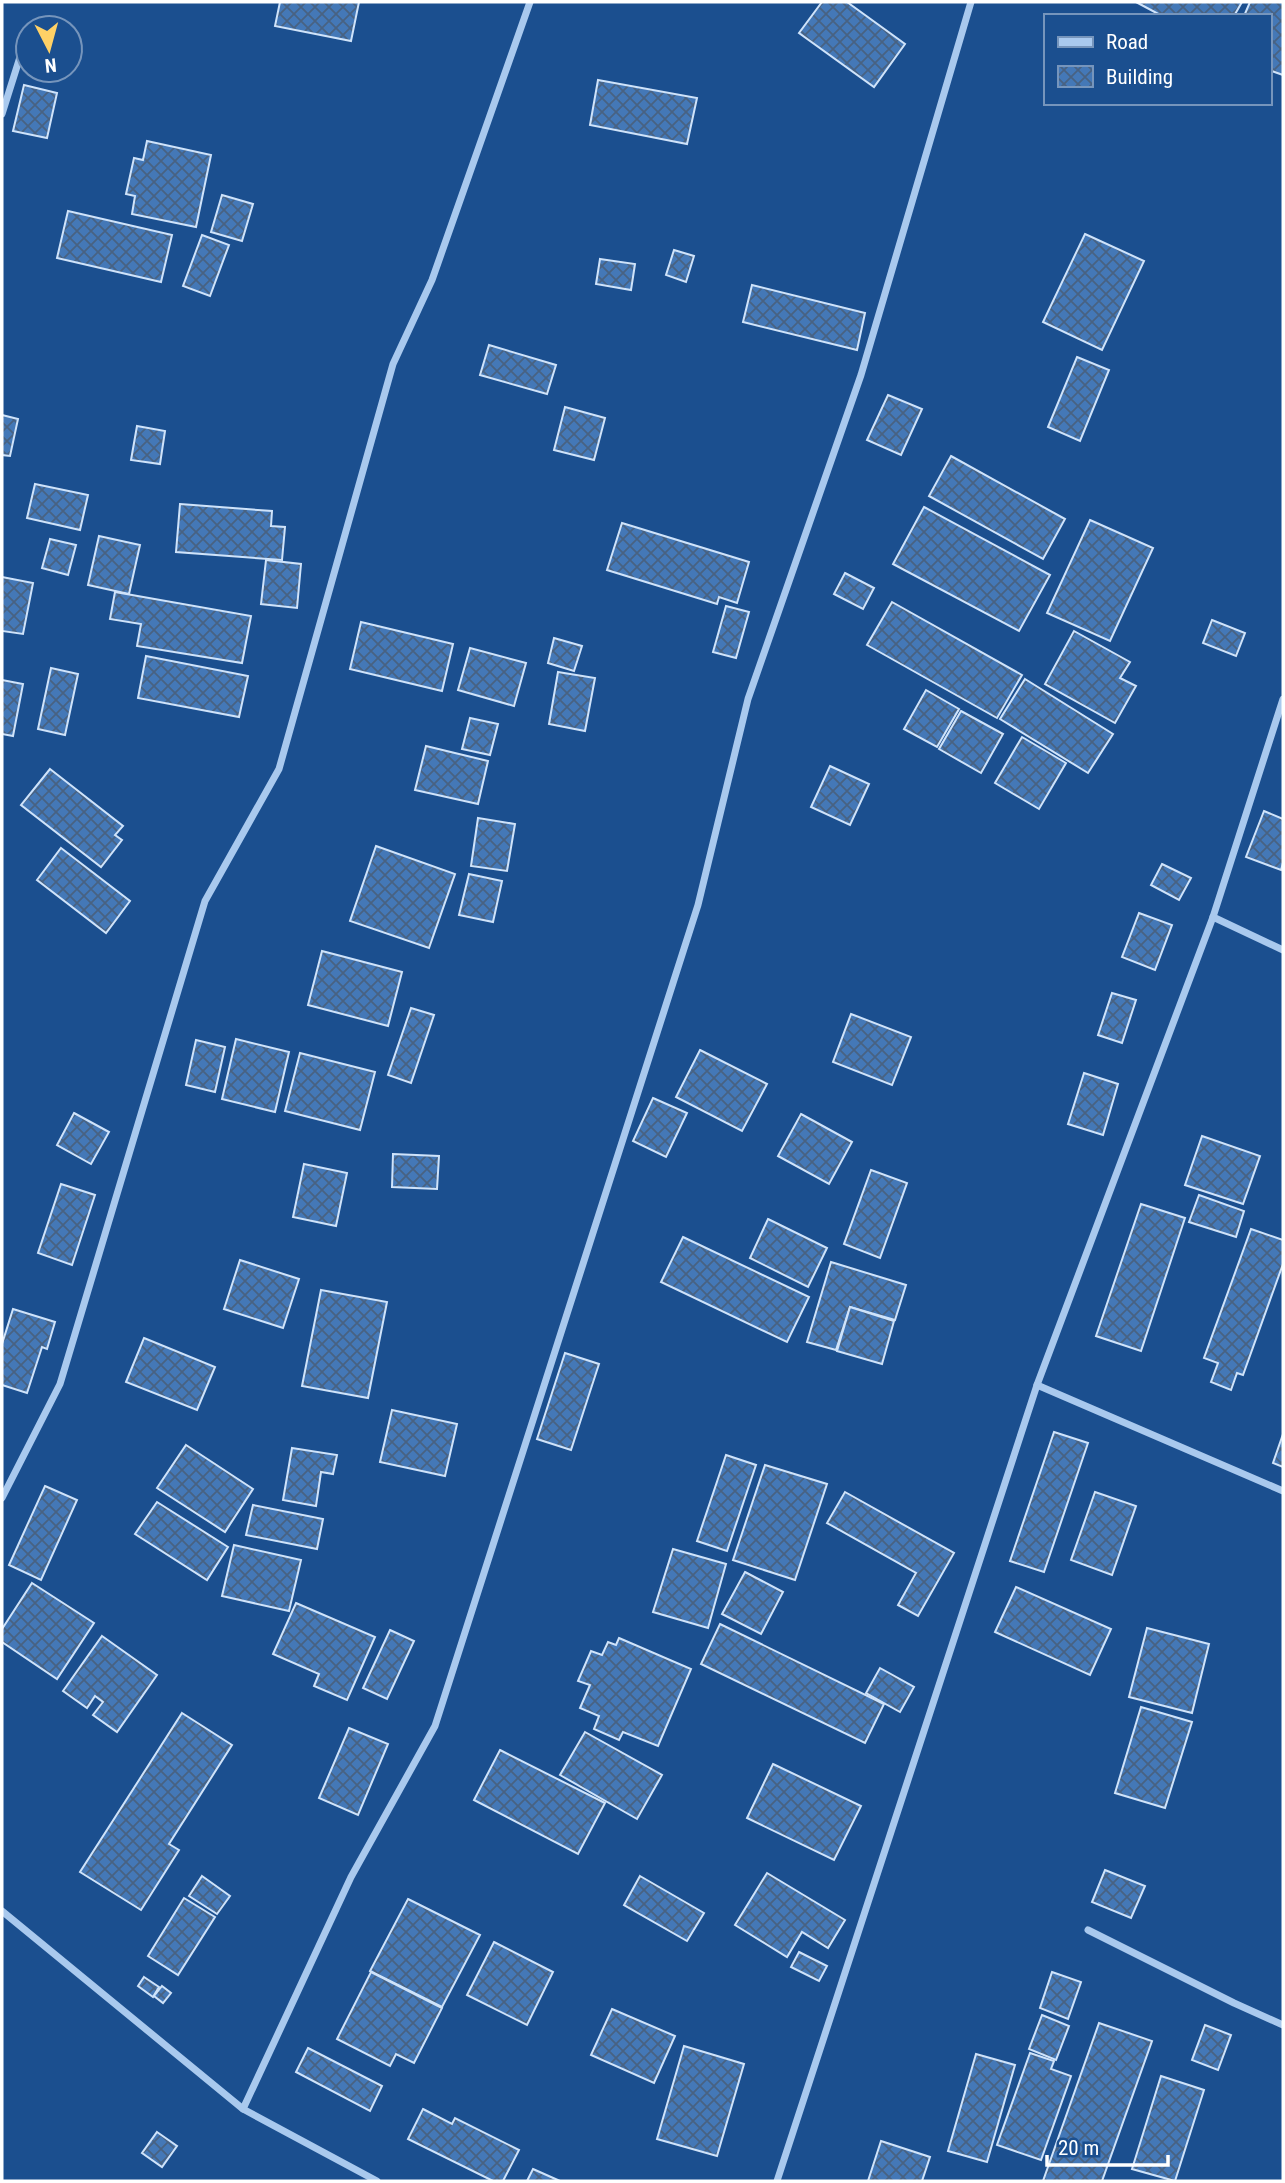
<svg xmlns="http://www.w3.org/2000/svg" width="1285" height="2183" font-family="'Roboto Condensed',sans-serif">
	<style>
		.building { fill: url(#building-cross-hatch); stroke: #cfe3fa; stroke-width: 2 }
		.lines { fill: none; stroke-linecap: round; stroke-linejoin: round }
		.street { stroke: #a9c9ee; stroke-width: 7 }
	</style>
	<defs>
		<pattern id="building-cross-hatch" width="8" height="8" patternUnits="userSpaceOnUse" patternTransform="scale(1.75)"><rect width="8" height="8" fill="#4478b7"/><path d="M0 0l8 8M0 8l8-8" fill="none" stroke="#486282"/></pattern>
	</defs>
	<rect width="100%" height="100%" fill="#1b4f8f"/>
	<g class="building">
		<polygon points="280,2 359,2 351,41 275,26"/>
		<polygon points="822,2 847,2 905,44 874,87 799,33"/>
		<polygon points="1136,2 1242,2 1234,16 1162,16"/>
		<polygon points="1250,2 1283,2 1283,75 1269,70 1269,16 1244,16"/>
		<polygon points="598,80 697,98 687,144 590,125"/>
		<polygon points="24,85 57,93 47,138 13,131"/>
		<polygon points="147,141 211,155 196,227 132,214 135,196 126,194 134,158 143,160"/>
		<polygon points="222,195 253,204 242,241 211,232"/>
		<polygon points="68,211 172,235 161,282 57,258"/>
		<polygon points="1085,234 1144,261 1102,350 1043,322"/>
		<polygon points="202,235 229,245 210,296 183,286"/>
		<polygon points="674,250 694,256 686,282 666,275"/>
		<polygon points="600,259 635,264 631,290 596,284"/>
		<polygon points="752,285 865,313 857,350 743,322"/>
		<polygon points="489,345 556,365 547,394 480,375"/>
		<polygon points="1077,357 1109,370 1080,441 1048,427"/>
		<polygon points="888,395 922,409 901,455 867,440"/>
		<polygon points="565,407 605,418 594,460 554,450"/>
		<polygon points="2,415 18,419 10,456 2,455"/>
		<polygon points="137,426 165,431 160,464 131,460"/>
		<polygon points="951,456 1065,519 1043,559 929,496"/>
		<polygon points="35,484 88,495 80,530 27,518"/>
		<polygon points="180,504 272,511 271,526 285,527 282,560 176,552"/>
		<polygon points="924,507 1050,575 1019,631 893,564"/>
		<polygon points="1090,520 1153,548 1110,641 1047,613"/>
		<polygon points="622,523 749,562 737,603 719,597 717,604 607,570"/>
		<polygon points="99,536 140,545 129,594 88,585"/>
		<polygon points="50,539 76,545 68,575 42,568"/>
		<polygon points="266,560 301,564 297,608 261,604"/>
		<polygon points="845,573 874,588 863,609 834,594"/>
		<polygon points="2,577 33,583 23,634 2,631"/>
		<polygon points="115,592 251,616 242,663 137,646 141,624 110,619"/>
		<polygon points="892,602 1022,675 997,718 867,645"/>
		<polygon points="726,606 749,612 736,658 713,652"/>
		<polygon points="1212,620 1245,633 1236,656 1203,643"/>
		<polygon points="361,622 453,644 442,691 350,669"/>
		<polygon points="1074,631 1130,662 1120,678 1136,686 1115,723 1045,684"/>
		<polygon points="554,638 582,646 574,671 548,663"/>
		<polygon points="470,648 526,663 514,706 458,690"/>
		<polygon points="146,656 248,676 239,717 138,698"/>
		<polygon points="51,668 78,674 65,735 38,729"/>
		<polygon points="558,672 595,678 585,731 549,724"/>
		<polygon points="1025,679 1113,734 1088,773 1000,719"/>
		<polygon points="2,680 23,684 13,736 2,734"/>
		<polygon points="926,690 959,709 937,747 904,729"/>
		<polygon points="961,711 1003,734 981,773 939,749"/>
		<polygon points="470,718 498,724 490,755 462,749"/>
		<polygon points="1022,737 1066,763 1039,809 995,783"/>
		<polygon points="426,746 488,761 478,804 415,790"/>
		<polygon points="830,766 869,784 850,825 811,807"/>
		<polygon points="50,769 123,826 115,835 122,840 101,867 21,805"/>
		<polygon points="1264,811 1283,819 1283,863 1281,870 1246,857"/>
		<polygon points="478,818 515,824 507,871 471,866"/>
		<polygon points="376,846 455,874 429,948 350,921"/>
		<polygon points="61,848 130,901 106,933 37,880"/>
		<polygon points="1162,864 1191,878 1179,900 1151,885"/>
		<polygon points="469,874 502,881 493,922 459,915"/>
		<polygon points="1139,913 1172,925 1155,970 1122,957"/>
		<polygon points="322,951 402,972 388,1026 308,1005"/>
		<polygon points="1112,993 1136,1000 1122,1043 1098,1035"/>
		<polygon points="411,1008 434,1015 411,1083 388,1075"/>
		<polygon points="851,1014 911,1037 892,1085 833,1062"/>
		<polygon points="236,1039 289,1052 275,1112 222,1099"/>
		<polygon points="196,1040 225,1047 215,1092 186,1085"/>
		<polygon points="700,1050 767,1084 742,1131 676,1097"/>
		<polygon points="300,1053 375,1072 360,1130 285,1111"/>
		<polygon points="1084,1073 1118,1084 1103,1135 1068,1124"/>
		<polygon points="653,1098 687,1113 666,1157 633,1141"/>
		<polygon points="74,1113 109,1132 91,1164 57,1145"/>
		<polygon points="801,1114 852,1142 829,1184 778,1156"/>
		<polygon points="1202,1136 1260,1156 1243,1204 1185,1185"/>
		<polygon points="393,1154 439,1156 437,1189 392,1187"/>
		<polygon points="304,1164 347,1173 336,1226 293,1217"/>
		<polygon points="871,1170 907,1183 880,1258 844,1244"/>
		<polygon points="61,1184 95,1195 72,1265 38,1253"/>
		<polygon points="1199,1195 1244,1211 1236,1237 1189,1222"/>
		<polygon points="1141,1204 1185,1218 1141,1351 1096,1336"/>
		<polygon points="768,1219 827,1248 808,1287 750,1258"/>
		<polygon points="1251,1229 1283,1240 1283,1264 1243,1375 1237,1373 1231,1390 1211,1382 1218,1363 1204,1358"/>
		<polygon points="683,1237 809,1297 787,1342 661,1282"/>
		<polygon points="240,1260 299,1279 283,1328 224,1309"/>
		<polygon points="831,1262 906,1285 895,1320 850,1307 836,1350 807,1342"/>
		<polygon points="321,1290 387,1302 368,1398 302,1386"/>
		<polygon points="850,1307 894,1321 882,1364 837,1351"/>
		<polygon points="13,1309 55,1322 47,1349 42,1347 27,1393 2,1385 2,1344"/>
		<polygon points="144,1338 215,1367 197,1410 126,1382"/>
		<polygon points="565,1353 599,1364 571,1450 537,1439"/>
		<polygon points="392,1410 457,1424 445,1476 380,1462"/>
		<polygon points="1054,1432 1088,1443 1044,1572 1010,1561"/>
		<polygon points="1283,1434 1283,1467 1273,1463"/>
		<polygon points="186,1445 253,1489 225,1532 157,1488"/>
		<polygon points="292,1448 337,1455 333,1474 321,1472 316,1506 283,1500"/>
		<polygon points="726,1455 756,1465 727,1551 697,1541"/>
		<polygon points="765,1465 827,1484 795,1580 733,1560"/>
		<polygon points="45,1486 77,1500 41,1580 9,1565"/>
		<polygon points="845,1492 954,1553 918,1616 898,1605 916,1573 827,1523"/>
		<polygon points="1095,1492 1136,1506 1112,1575 1071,1560"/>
		<polygon points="157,1502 228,1547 207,1580 135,1534"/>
		<polygon points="253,1505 323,1519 317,1549 246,1535"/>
		<polygon points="234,1545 301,1560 289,1611 222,1596"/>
		<polygon points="673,1549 726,1564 708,1628 653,1612"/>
		<polygon points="745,1572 783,1592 761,1634 722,1614"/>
		<polygon points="32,1583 94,1623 57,1679 2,1642 2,1629"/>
		<polygon points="1016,1587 1111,1629 1090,1675 995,1632"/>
		<polygon points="296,1603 375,1637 347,1700 314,1686 319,1674 273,1654"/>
		<polygon points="720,1624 884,1704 865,1743 701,1664"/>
		<polygon points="1147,1628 1209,1644 1192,1713 1129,1697"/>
		<polygon points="390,1630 414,1641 387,1699 363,1688"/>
		<polygon points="102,1636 157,1675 117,1732 93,1715 103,1702 95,1696 87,1708 63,1691"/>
		<polygon points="619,1638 691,1669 658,1746 623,1732 619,1740 594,1729 599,1716 580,1708 590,1685 578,1681 591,1651 602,1655 608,1642 616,1645"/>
		<polygon points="880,1668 914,1687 900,1712 866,1693"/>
		<polygon points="1141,1707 1192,1722 1165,1808 1115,1793"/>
		<polygon points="182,1713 232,1745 169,1844 179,1850 141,1910 80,1872"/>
		<polygon points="349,1728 388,1744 358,1815 319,1798"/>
		<polygon points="585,1732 662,1775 637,1819 560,1775"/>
		<polygon points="500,1750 605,1803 578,1854 474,1800"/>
		<polygon points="773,1764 861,1806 834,1860 747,1818"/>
		<polygon points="1105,1870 1145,1886 1131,1918 1092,1902"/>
		<polygon points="767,1873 845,1920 828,1948 802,1932 787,1957 735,1925"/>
		<polygon points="202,1876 230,1896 217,1914 189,1896"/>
		<polygon points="640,1876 704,1913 687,1941 624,1905"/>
		<polygon points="184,1898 215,1917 178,1975 148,1956"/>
		<polygon points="408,1899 480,1935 442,2007 370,1971"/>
		<polygon points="494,1942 553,1972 527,2025 467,1995"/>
		<polygon points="799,1952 827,1966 819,1981 791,1967"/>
		<polygon points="371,1972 442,2008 414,2063 396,2054 390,2066 337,2039"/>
		<polygon points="1052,1972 1081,1982 1068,2019 1040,2008"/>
		<polygon points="144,1977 159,1987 153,1997 138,1986"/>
		<polygon points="162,1986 171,1993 163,2003 154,1996"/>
		<polygon points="612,2009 675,2036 654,2083 591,2055"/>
		<polygon points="1042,2015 1069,2026 1056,2060 1029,2049"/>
		<polygon points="1099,2023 1152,2041 1102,2181 1043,2181"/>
		<polygon points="1205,2025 1231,2035 1218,2070 1192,2060"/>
		<polygon points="684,2046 744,2064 717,2156 657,2139"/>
		<polygon points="308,2048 382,2086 370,2111 296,2072"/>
		<polygon points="1030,2053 1054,2061 1051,2069 1071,2076 1041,2160 997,2145"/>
		<polygon points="976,2054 1015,2065 987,2162 948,2151"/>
		<polygon points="1161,2076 1204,2090 1175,2181 1132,2169"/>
		<polygon points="423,2109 452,2124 455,2118 519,2150 503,2181 493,2181 408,2139"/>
		<polygon points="157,2132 177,2146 162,2167 142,2153"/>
		<polygon points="881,2141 930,2157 922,2181 868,2181"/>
		<polygon points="533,2169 560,2181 527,2181"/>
	</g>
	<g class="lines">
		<g class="street">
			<polyline points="2,114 26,38"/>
			<polyline points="1213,917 1283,950"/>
			<polyline points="1037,1385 1283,1491"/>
			<polyline points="2,1498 60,1384 205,901 279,769 393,364 432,280 530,2"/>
			<polyline points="2,1911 243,2109 377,2181"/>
			<polyline points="1088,1930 1234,2003 1283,2025"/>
			<polyline points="243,2109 351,1877 435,1726 698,905 748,699 861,375 971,2"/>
			<polyline points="777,2181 1037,1385 1213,917 1283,699"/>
		</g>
	</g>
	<rect width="1285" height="2183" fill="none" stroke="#ffffff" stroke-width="7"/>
	<rect x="1044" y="14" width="228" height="91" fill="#1b4f8f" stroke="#7695bc" stroke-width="2"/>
	<rect x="1058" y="37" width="35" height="10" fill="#a9c9ee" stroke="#7695bc" stroke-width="2"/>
	<text x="1106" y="49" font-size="21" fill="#ffffff">Road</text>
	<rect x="1058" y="66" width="35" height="21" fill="url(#building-cross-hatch)" stroke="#7695bc" stroke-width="2"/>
	<text x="1106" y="84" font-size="21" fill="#ffffff">Building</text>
	<g transform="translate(49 49) rotate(174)"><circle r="33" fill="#1b4f8f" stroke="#7695bc" stroke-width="2"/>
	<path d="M0-5L12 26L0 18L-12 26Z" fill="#ffd166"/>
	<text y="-10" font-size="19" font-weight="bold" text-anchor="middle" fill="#ffffff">N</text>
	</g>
	<path d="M1047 2155v10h121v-10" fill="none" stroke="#ffffff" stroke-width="3.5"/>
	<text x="1058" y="2155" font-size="21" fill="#ffffff" stroke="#1b4f8f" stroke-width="5" paint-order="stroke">20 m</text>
</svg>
